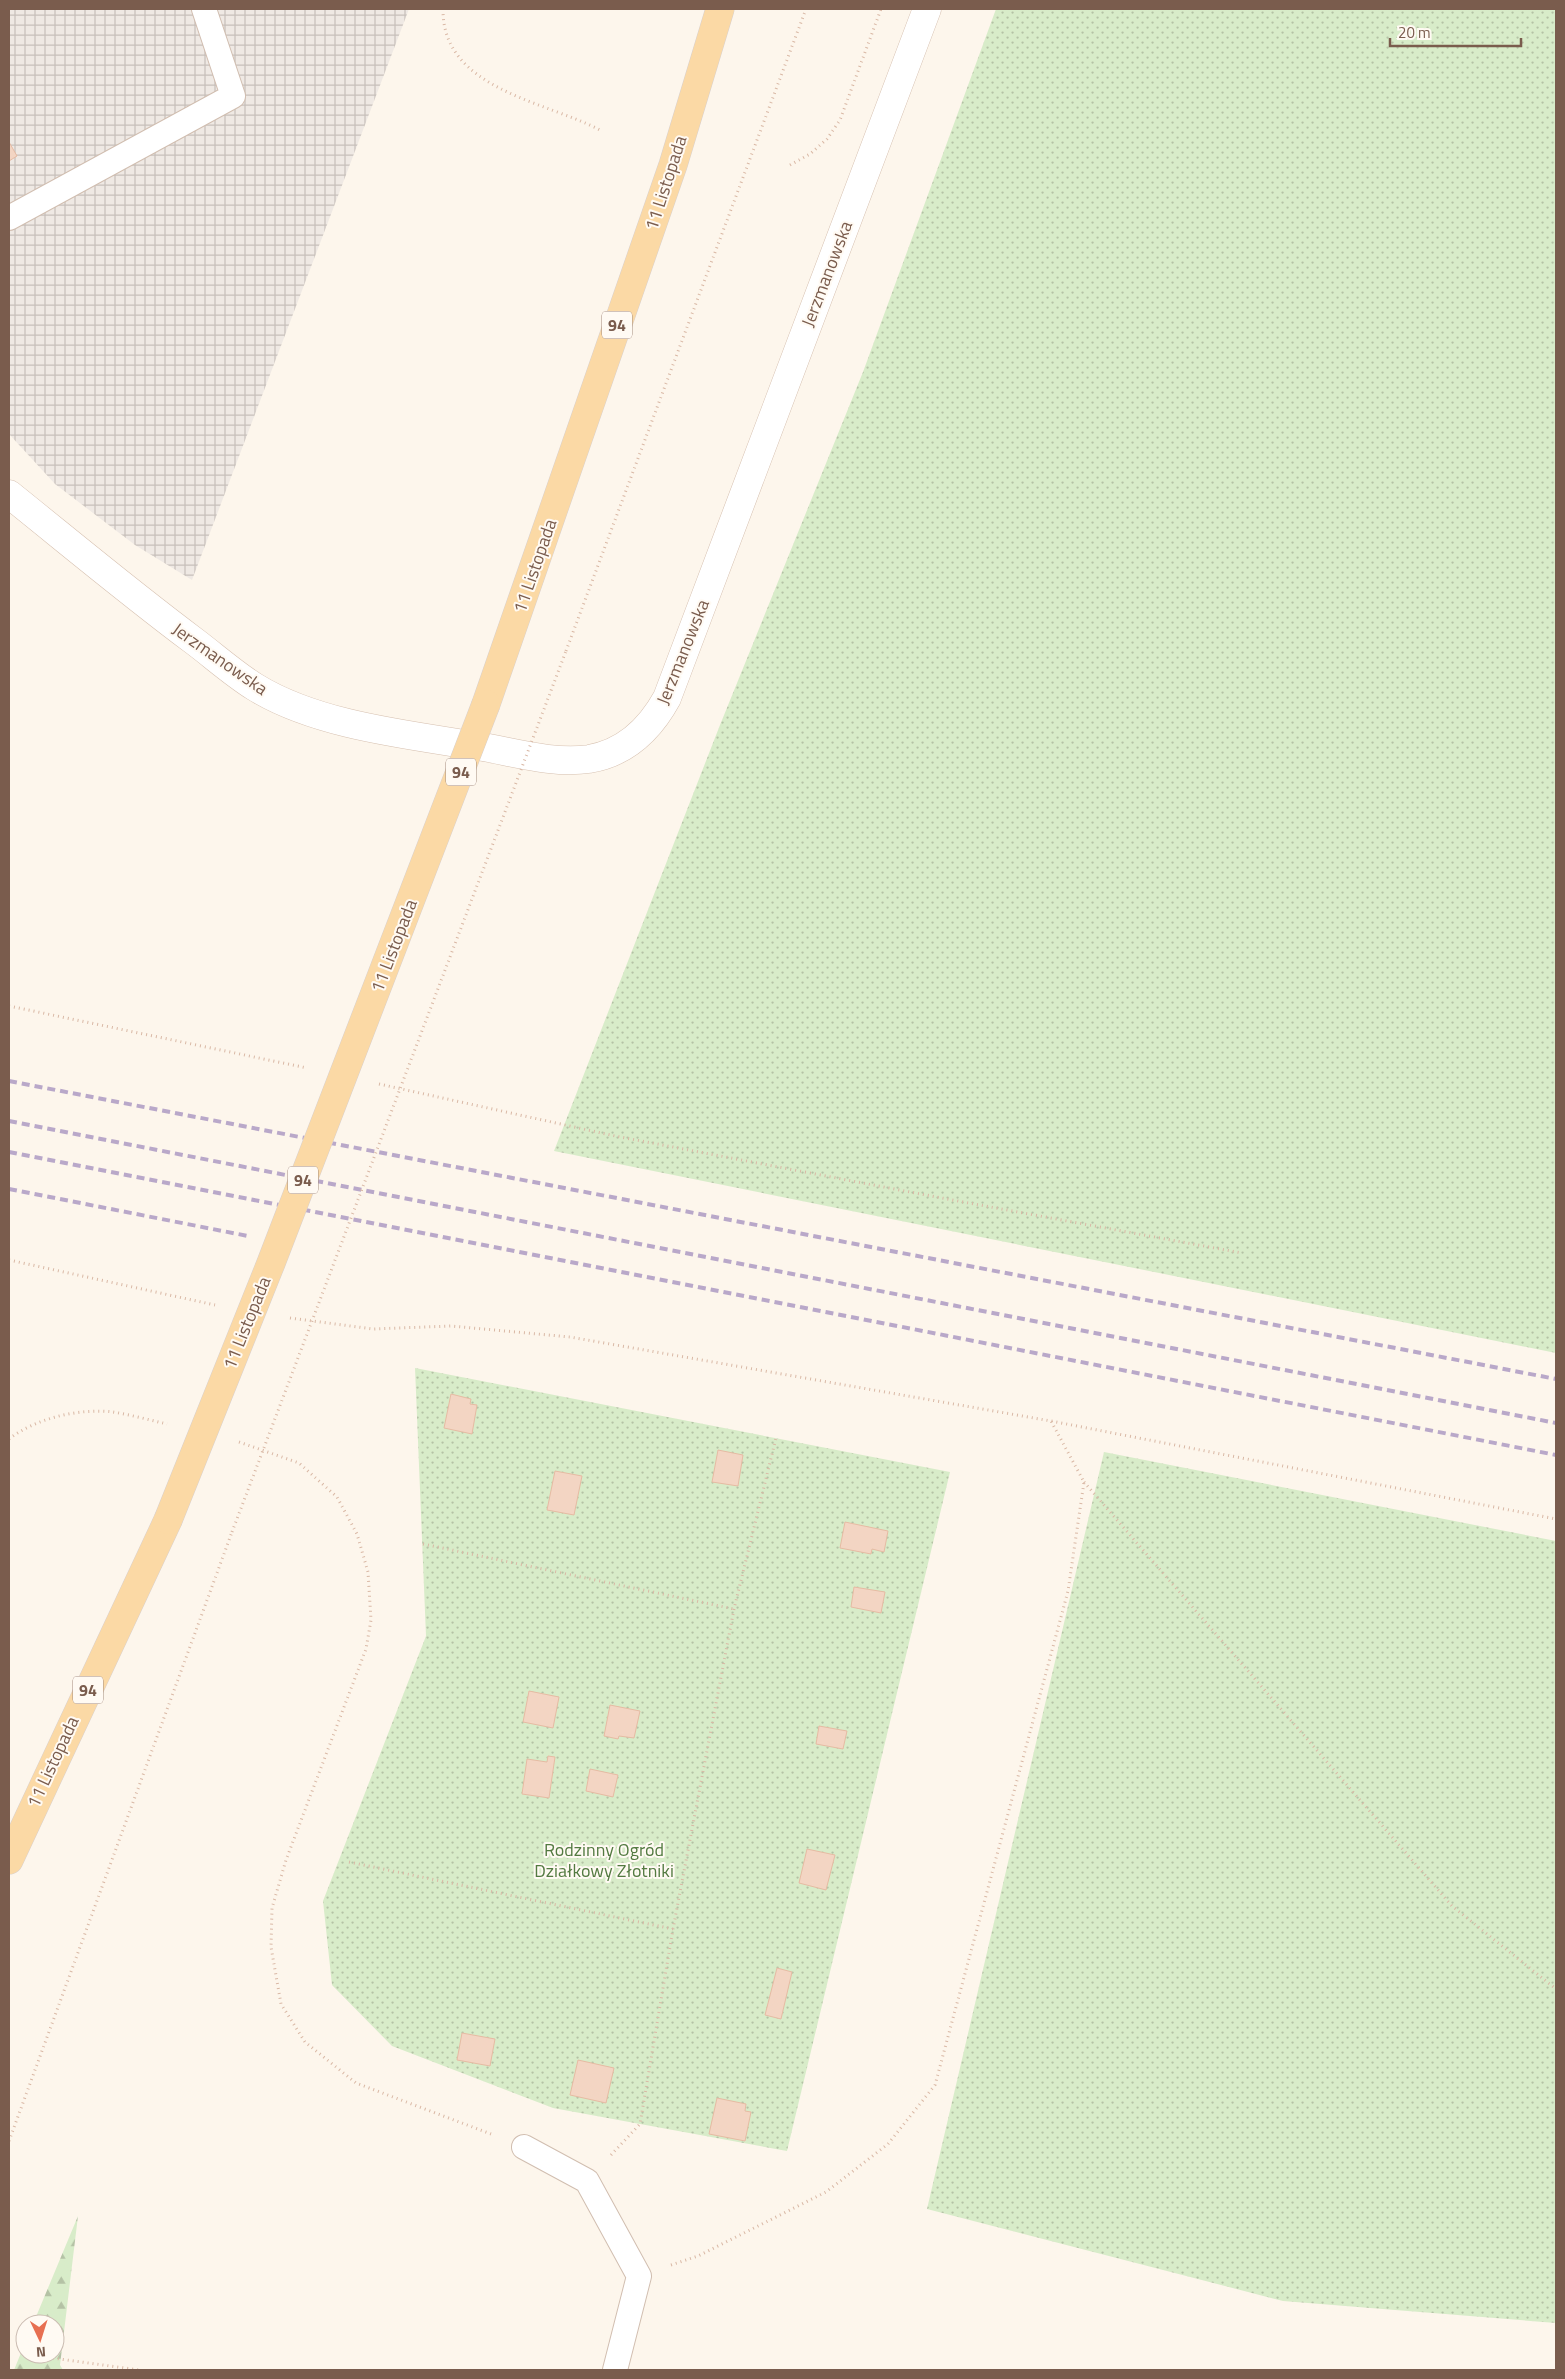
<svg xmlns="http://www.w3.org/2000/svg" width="1565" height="2379" font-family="'Titillium Web',sans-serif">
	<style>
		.industrial { fill: url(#industrial-grid) }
		.green { fill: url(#green-dots) }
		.forest { fill: url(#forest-firs) }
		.building { fill: #f3d5c3; stroke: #e6bba3 }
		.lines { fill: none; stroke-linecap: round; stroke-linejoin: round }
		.lane-casing { stroke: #d1beb0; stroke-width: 26 }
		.secondary-casing { stroke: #d6c0b0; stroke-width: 29 }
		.primary-casing { stroke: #dad1cd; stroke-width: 29 }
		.path { stroke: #d9b8a5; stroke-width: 3; stroke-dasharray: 1 4; stroke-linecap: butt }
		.lane { stroke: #fff; stroke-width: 24 }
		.secondary { stroke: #fff; stroke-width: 28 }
		.primary { stroke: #fbd9a5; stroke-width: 28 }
		.rail { stroke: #b9a8c9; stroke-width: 4; stroke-dasharray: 8 5; stroke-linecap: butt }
		.primary-bridge-casing { stroke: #dad1cd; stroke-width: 29; stroke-linecap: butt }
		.path-bridge { stroke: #d9b8a5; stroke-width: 3; stroke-dasharray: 1 4; stroke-linecap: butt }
		.primary-bridge { stroke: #fbd9a5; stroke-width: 28 }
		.labels { text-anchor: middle; stroke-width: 4; stroke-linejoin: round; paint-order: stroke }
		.shield { fill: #fffaf3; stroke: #a28b7f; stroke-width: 1 }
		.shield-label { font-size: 16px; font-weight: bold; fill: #7a5c4d }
		.street-label { font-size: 18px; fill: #7a5c4d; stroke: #fffaf3 }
		.park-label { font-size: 18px; fill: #537a41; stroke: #fffaf3 }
	</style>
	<defs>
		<pattern id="industrial-grid" width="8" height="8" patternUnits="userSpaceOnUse" patternTransform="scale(1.25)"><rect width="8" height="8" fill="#efe9e4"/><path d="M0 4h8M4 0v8" fill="none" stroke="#c7c0bb"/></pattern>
		<pattern id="green-dots" width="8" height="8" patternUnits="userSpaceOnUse" patternTransform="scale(1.25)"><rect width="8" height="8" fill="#d8ecc9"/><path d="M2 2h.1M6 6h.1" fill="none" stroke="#b4c2a5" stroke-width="1.8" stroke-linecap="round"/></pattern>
		<pattern id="forest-firs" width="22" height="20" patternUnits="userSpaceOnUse" patternTransform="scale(1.25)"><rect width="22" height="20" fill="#d8ecc9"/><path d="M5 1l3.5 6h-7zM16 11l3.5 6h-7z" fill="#b4c2a5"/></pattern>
	</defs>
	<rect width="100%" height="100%" fill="#fdf6ec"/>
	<polygon class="industrial" points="9,9 409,9 192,580 135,545 55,484 9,434"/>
	<g class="green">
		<polygon points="996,9 1556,9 1556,1353 554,1151 720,725 863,372"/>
		<polygon points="415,1368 950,1472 787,2151 553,2108 392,2046 332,1985 323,1901 426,1636"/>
		<polygon points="1104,1452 1556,1541 1556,2323 1283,2301 927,2209"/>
	</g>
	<polygon class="forest" points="78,2216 60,2365 63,2370 14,2370 25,2343 25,2354 55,2354 55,2324 33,2324"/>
	<g class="building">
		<polygon points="9,142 17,156 9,161"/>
		<polygon points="451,1394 471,1399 470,1404 477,1405 472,1434 444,1428"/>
		<polygon points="718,1450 743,1455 738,1486 712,1482"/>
		<polygon points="555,1471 582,1476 574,1515 547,1510"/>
		<polygon points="845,1522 888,1531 884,1552 872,1549 871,1554 840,1548"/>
		<polygon points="854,1587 885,1592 881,1613 851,1607"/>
		<polygon points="529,1691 559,1697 553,1728 523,1722"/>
		<polygon points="610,1705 640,1711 634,1738 619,1736 618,1739 604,1736"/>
		<polygon points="819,1726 847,1731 843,1749 816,1744"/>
		<polygon points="548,1756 555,1757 549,1798 522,1794 527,1759 547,1762"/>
		<polygon points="590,1769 618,1775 613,1797 586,1791"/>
		<polygon points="807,1849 835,1855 826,1890 799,1883"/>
		<polygon points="777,1968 792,1972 781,2019 765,2015"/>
		<polygon points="462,2033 495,2039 490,2066 457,2060"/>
		<polygon points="578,2060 614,2068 606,2103 570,2095"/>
		<polygon points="717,2098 746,2104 745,2111 751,2112 745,2141 709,2134"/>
	</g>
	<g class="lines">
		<g class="lane-casing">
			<g id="lane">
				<polyline points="9,218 233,96 204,9"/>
				<polyline points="524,2147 587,2181 639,2276 615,2370"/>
			</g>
		</g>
		<g class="secondary-casing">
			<path id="secondary" d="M9 494C70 543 131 594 194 641 214 656 234 674 255 687 318 726 411 735 483 747 517 753 554 764 589 759 625 753 650 729 667 698L927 9"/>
		</g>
		<g class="primary-casing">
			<g id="primary">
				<polyline points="486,704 673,165 720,9"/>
				<polyline points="9,1860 168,1520"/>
			</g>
		</g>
		<g class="path">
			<path d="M443 9C442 89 545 101 600 130"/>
			<polyline points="790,165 810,154 827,139 840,120 881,9"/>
			<polyline points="566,651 806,9"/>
			<polyline points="9,1006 307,1068"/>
			<polyline points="379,1084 615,1136 947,1199 1242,1253"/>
			<polyline points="9,1260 215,1305"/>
			<polyline points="290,1318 373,1329 451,1326 570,1337 1051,1421 1556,1519"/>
			<path d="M9 1439C36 1418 80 1408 113 1412 131 1415 150 1420 167 1424"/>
			<polyline points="239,1442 299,1463 337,1497 357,1534 368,1572 371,1620 366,1649 286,1860 272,1908 271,1947 281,2004 305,2042 356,2083 491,2134"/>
			<polyline points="1084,1482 1452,1906 1556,1989"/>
			<polyline points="423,1544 734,1609"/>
			<polyline points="349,1862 673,1929"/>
			<polyline points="9,2141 232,1532"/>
			<polyline points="611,2155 640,2124 673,1929 734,1609 776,1438"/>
			<polyline points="671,2265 698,2256 826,2192 888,2144 935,2085 1068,1591 1084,1482 1051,1421"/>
			<polyline points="38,2356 139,2370"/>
		</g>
		<use href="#lane" class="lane"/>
		<use href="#secondary" class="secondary"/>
		<use href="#primary" class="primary"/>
		<g class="rail">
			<polyline points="9,1081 1556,1379"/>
			<polyline points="9,1121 1556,1423"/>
			<polyline points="9,1152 1556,1455"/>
			<polyline points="9,1189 248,1236"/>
		</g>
		<g class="primary-bridge-casing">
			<polyline id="primary-bridge" points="168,1520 271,1263 486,704"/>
		</g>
		<polyline class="path-bridge" points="232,1532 566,651"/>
		<use href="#primary-bridge" class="primary-bridge"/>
	</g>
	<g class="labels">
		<g class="shield">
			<rect x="602" y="311.5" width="30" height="27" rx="4"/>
			<rect x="446" y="758.5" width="30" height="27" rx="4"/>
			<rect x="288" y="1166.5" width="30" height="27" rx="4"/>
			<rect x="73" y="1676.5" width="30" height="27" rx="4"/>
		</g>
		<g class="shield-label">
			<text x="617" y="331">94</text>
			<text x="461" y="778">94</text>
			<text x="303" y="1186">94</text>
			<text x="88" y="1696">94</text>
		</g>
		<g class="street-label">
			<text transform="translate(666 183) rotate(-72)" y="6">11 Listopada</text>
			<text transform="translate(827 274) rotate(-69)" y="6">Jerzmanowska</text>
			<text transform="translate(535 566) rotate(-71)" y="6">11 Listopada</text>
			<text transform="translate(683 652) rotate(-68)" y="6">Jerzmanowska</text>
			<text transform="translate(220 659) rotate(35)" y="6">Jerzmanowska</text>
			<text transform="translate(394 946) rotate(-69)" y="6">11 Listopada</text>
			<text transform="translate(247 1323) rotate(-68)" y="6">11 Listopada</text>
			<text transform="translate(53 1762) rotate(-65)" y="6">11 Listopada</text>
		</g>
		<g class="park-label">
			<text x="604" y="1856">Rodzinny Ogród<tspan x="604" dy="21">Działkowy Złotniki</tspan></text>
		</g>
	</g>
	<rect width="1565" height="2379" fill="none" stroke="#7a5c4d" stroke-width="20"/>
	<g transform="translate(40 2339) rotate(176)"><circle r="24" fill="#fffaf3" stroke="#cabbb1"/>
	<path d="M0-4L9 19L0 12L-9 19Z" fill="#e76f51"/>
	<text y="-8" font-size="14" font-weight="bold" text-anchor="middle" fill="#7a5c4d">N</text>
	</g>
	<path d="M1390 38v8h131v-8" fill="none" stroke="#7a5c4d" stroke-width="2.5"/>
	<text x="1398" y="38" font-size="15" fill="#7a5c4d" stroke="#fffaf3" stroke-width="4" paint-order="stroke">20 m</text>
</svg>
